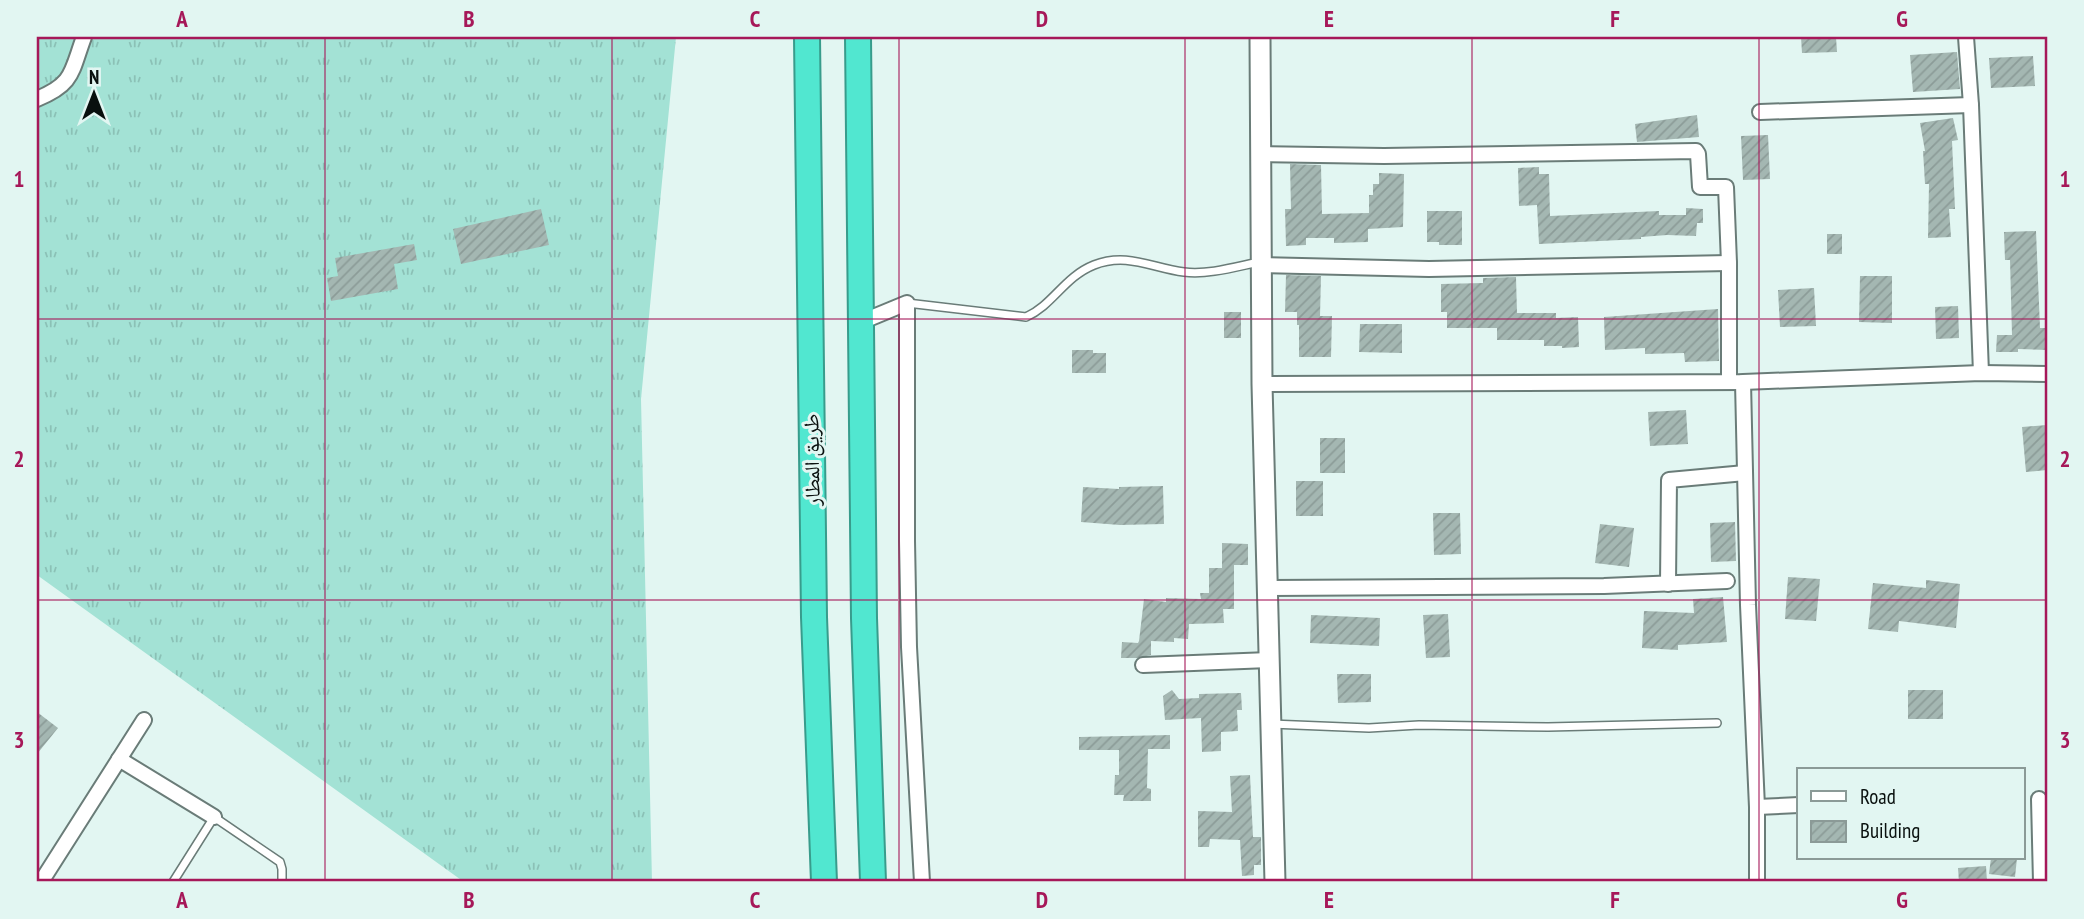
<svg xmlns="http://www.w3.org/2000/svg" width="2084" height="919" font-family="'PT Sans Narrow','Noto Naskh Arabic',sans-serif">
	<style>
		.grass { fill: url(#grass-tufts) }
		.building { fill: url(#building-hatch) }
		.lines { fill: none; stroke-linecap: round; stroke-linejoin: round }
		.lane-casing { stroke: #6a7c78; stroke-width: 10 }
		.street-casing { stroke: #6a7c78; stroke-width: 18 }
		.secondary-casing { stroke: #6a7c78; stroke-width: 23 }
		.highway-casing { stroke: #389c8c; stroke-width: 28 }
		.lane { stroke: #fff; stroke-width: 7 }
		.street { stroke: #fff; stroke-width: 14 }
		.secondary { stroke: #fff; stroke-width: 19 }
		.highway { stroke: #51e7d0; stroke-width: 24 }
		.grid { fill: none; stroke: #a61859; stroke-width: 2; stroke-opacity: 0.55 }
		.labels { text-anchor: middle; stroke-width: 6; stroke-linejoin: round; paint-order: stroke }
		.street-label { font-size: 21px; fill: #09100e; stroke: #e2f6f2 }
		.neatline { fill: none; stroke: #a61859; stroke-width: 2.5 }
		.grid-label { font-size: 23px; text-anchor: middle; font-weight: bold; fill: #a61859 }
	</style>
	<defs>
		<pattern id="grass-tufts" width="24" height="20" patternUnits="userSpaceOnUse" patternTransform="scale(1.75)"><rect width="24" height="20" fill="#a3e2d5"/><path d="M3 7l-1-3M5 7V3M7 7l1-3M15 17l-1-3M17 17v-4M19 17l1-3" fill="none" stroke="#8bc1b6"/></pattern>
		<pattern id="building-hatch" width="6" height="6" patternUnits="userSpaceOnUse" patternTransform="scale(1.75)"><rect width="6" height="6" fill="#a4b7b2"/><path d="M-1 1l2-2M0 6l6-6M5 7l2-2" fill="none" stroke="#8c9c98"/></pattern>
	</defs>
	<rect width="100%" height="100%" fill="#e2f6f2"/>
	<polygon class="grass" points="37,37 676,37 641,399 652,882 464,882 37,575"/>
	<g class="building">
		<polygon points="1801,37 1836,37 1837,52 1802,53"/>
		<polygon points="1957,52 1960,89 1913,92 1910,55"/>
		<polygon points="2033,56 2035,86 1991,88 1989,58"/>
		<polygon points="1697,115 1699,137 1637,142 1635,124"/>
		<polygon points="1953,118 1958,140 1952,141 1955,209 1949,209 1951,237 1928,238 1929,184 1925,184 1923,151 1925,151 1920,123"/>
		<polygon points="1768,135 1770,179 1743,180 1741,136"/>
		<polygon points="1290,164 1321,165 1322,214 1369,213 1369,195 1373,195 1373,184 1379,184 1379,173 1404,174 1403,227 1368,229 1368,242 1334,243 1334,238 1306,238 1306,245 1286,246 1285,209 1291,209"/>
		<polygon points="1539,167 1539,174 1549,174 1550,216 1659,211 1659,215 1686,215 1686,208 1703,209 1703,223 1697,223 1696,236 1667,235 1641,237 1641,239 1539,244 1537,205 1519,206 1518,168"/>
		<polygon points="541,209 549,245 461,264 453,229"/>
		<polygon points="1427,211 1462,211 1462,245 1439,245 1439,242 1427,242"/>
		<polygon points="2036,231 2040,328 2047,328 2047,350 2018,349 2018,352 1996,352 1997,335 2012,335 2010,260 2005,260 2004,232"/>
		<rect x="1827" y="234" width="15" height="20"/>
		<polygon points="414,244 417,260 394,264 398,289 331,301 327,278 338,276 335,258"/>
		<polygon points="1286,275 1321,276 1320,316 1332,316 1331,357 1299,357 1299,325 1297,325 1297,312 1285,312"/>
		<polygon points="1860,276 1892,276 1892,323 1859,322"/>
		<polygon points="1516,277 1517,313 1556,313 1556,318 1578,317 1579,347 1562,348 1562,346 1544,346 1544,340 1497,340 1497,328 1447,328 1447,312 1441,312 1441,284 1483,283 1483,278"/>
		<polygon points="1814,288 1816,326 1780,327 1778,290"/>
		<polygon points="1958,306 1959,338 1936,339 1935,307"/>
		<polygon points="1718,309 1719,361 1685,362 1684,353 1645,354 1645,348 1605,350 1604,317"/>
		<rect x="1224" y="312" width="17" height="26"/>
		<polygon points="1360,324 1402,324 1402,353 1359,352"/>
		<polygon points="1072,350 1093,350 1093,353 1106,353 1106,373 1072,373"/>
		<polygon points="1686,410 1688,444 1650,446 1648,412"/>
		<polygon points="2047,425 2047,470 2026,472 2022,427"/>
		<rect x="1320" y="438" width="25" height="35"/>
		<rect x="1296" y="481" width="27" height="35"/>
		<polygon points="1163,486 1164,524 1120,525 1081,522 1083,487 1119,489 1119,487"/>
		<polygon points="1433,513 1460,513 1461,554 1434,555"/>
		<polygon points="1735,522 1736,561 1711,562 1710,523"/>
		<polygon points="1600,524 1634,528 1629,567 1595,563"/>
		<polygon points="1222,543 1248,544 1248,565 1234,565 1234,609 1223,609 1224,623 1189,624 1188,639 1174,638 1174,642 1151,641 1151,655 1137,658 1121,658 1122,642 1138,643 1139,641 1144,599 1166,602 1166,598 1201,599 1200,593 1209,593 1209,568 1222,568"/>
		<polygon points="1788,577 1820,579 1816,621 1785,619"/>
		<polygon points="1926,580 1960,584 1956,628 1899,621 1898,632 1868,629 1873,583 1926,588"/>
		<polygon points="1723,597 1727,642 1678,645 1678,650 1642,648 1644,611 1694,613 1693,599"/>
		<polygon points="1448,614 1450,657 1426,658 1423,615"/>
		<polygon points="1311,615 1380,618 1379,646 1310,643"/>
		<polygon points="1337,674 1371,674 1371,702 1338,703"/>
		<polygon points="1172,690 1179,699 1199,698 1199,694 1241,693 1242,710 1237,710 1238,731 1221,732 1221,751 1202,752 1201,718 1165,720 1163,696"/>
		<rect x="1908" y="690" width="35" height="29"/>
		<polygon points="37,712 58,728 37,754"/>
		<polygon points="1170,735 1170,749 1148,749 1147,788 1151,789 1151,801 1123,801 1124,795 1114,795 1115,775 1119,775 1119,750 1079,750 1079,737"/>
		<polygon points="1250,775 1253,837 1261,837 1261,865 1254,865 1254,875 1242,876 1240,840 1210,839 1209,847 1198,847 1198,811 1232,812 1230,776"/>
		<polygon points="1991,858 2017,858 2015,877 1989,874"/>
		<polygon points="1986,866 1987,882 1959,882 1958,868"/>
	</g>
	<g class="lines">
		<g class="lane-casing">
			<g id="lane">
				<path d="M907 303 1026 317C1053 305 1064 277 1094 265 1127 252 1152 268 1184 272 1208 275 1235 267 1259 262"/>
				<polyline points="1271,724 1369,728 1419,725 1548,727 1717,723"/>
				<polyline points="173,882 214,817 280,862 282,869 282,882"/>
			</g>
		</g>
		<g class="street-casing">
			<g id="street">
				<polyline points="1966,37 1971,105 1981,373"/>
				<path d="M37 99C74 84 71 72 84 37"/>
				<polyline points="1760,112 1971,105"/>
				<polyline points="1262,154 1384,156 1696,151 1698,154 1700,187 1726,187 1729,263 1729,381"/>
				<polyline points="1261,265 1429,269 1729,263"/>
				<polyline points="861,322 907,303 907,541 909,647 922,882"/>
				<polyline points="1743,382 1748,605 1757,807 1757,882"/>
				<polyline points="1262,384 1743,382 1981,373 2047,374"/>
				<polyline points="1668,584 1669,480 1745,473"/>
				<polyline points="1267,588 1604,586 1727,581"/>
				<polyline points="1143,665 1269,660"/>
				<polyline points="119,759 214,817"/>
				<polyline points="2039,799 2041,882"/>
				<polyline points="1757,807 1799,805"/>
				<polyline points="41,882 144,720"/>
			</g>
		</g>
		<g class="secondary-casing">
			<polyline id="secondary" points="1260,37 1262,384 1275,882"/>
		</g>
		<g class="highway-casing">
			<g id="highway">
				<polyline points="807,37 814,617 824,882"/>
				<polyline points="858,37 864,618 873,882"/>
			</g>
		</g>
		<use href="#lane" class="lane"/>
		<use href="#street" class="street"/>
		<use href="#secondary" class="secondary"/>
		<use href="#highway" class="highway"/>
	</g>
	<path class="grid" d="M325 37V882M612 37V882M899 37V882M1185 37V882M1472 37V882M1759 37V882M37 319H2047M37 600H2047"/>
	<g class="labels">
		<g class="street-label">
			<text transform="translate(812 460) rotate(-91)" y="7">طريق المطار</text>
		</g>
	</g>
	<rect width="2084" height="919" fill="none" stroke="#e2f6f2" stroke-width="77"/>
	<rect x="1797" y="768" width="228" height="91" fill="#e2f6f2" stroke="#8b9a97" stroke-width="2"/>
	<rect x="1811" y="791" width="35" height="10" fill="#ffffff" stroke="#8b9a97" stroke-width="2"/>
	<text x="1860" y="804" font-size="21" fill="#09100e">Road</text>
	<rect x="1811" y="821" width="35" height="21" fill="url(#building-hatch)" stroke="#8b9a97" stroke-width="2"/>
	<text x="1860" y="838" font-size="21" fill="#09100e">Building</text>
	<g transform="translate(94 94)" stroke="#e2f6f2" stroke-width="5" paint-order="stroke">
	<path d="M0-5L12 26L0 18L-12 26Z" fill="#09100e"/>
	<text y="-10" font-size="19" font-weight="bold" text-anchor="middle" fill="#09100e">N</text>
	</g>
	<rect x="38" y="38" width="2008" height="842" class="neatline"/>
	<g class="grid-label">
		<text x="182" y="27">A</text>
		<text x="469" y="27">B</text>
		<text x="755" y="27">C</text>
		<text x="1042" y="27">D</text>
		<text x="1329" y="27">E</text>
		<text x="1615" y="27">F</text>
		<text x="1902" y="27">G</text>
		<text x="19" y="187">1</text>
		<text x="2065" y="187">1</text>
		<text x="19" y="467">2</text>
		<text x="2065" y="467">2</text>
		<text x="19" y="748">3</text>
		<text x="2065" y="748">3</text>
		<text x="182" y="908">A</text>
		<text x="469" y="908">B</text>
		<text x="755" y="908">C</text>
		<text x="1042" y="908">D</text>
		<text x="1329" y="908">E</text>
		<text x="1615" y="908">F</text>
		<text x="1902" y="908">G</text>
	</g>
</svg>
